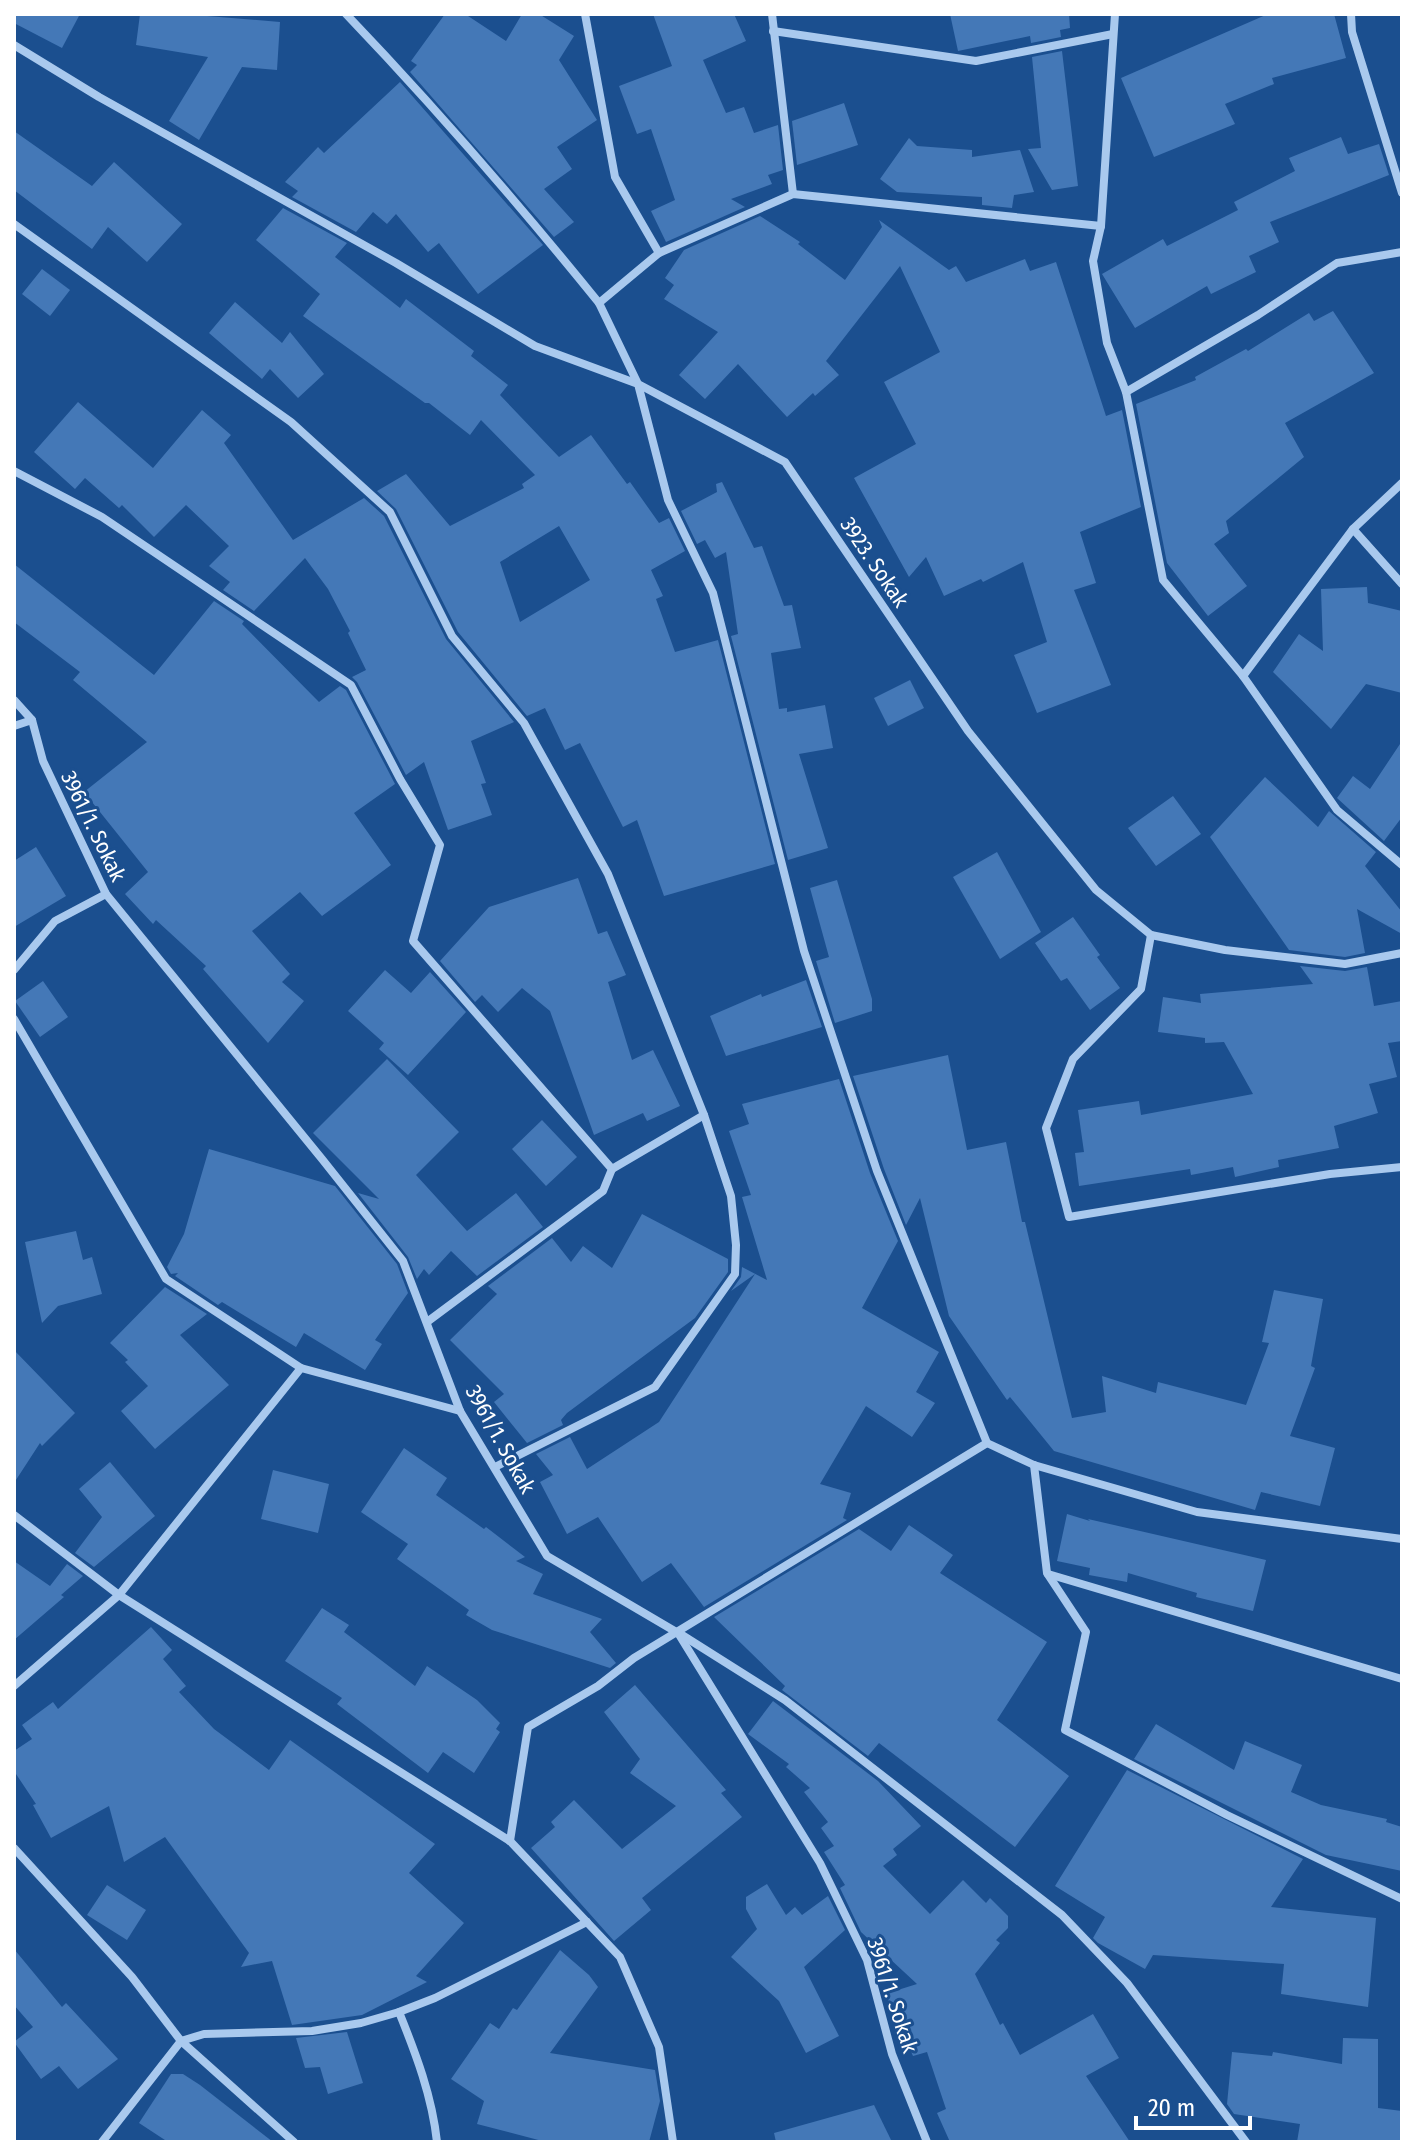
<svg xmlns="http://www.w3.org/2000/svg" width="1416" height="2156" font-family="'Fira Sans Condensed',sans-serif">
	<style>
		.building { fill: #4478b7; fill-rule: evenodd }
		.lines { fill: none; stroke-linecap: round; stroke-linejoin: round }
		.street { stroke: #a9c9ee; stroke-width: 8 }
		.labels { text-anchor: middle; stroke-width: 6; stroke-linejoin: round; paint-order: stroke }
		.street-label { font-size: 22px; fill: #fff; stroke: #1b4f8f }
	</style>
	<rect width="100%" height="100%" fill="#1b4f8f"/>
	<g class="building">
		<polygon points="14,14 80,14 62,48 14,23"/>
		<polygon points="140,14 183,14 280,22 277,70 242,67 199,140 169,121 208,57 136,45"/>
		<polygon points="445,14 465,14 506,41 522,14 539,14 574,36 559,60 597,120 557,147 572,169 544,189 574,222 554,237 410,72 417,65 411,61"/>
		<polygon points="653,14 734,14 746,41 703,60 726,113 744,107 754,133 778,125 783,170 768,175 772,184 731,199 745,207 666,242 651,211 675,200 651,129 637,134 619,86 672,66"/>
		<polygon points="950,14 1069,14 1070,28 1060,30 1061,37 1031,43 1030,36 958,51"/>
		<polygon points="1268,14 1334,14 1346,58 1272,78 1274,84 1225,104 1235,124 1154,157 1121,78"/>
		<polygon points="1062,51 1078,186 1052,190 1028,149 1041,148 1032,57"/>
		<polygon points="400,82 543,245 478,294 439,243 428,252 396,214 387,224 373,212 356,232 292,197 298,191 285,182 318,147 324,153"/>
		<polygon points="844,103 858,145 797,165 792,121"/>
		<polygon points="14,131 92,186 114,162 182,224 147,262 108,227 92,249 14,190"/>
		<polygon points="1341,137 1348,154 1379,144 1389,175 1270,222 1279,242 1249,256 1256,272 1211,294 1207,286 1135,328 1102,274 1163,239 1167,246 1238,210 1234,202 1295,171 1289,158"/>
		<polygon points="909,138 917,146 972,150 972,157 1020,150 1034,192 1014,195 1012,208 982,205 982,197 897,192 880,179"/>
		<path d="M283 208 347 243 335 257 400 308 406 299 474 351 471 356 508 385 500 395 559 457 591 435 627 484 630 482 659 523 669 518 685 551 651 570 663 596 656 599 675 652 718 640 775 864 664 896 637 820 623 827 580 743 565 750 545 708 527 716 458 632 396 509 377 491 406 474 450 526 524 488 522 484 535 475 481 420 470 435 429 403H425L303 316 320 294 256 240ZM559 526 590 580 520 622 500 562Z"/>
		<polygon points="760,216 800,242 798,244 845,280 882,227 879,220 949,270 956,266 966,282 1025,259 1030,271 1056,262 1106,416 1122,410 1141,507 1080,532 1096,583 1074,590 1111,685 1037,713 1014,655 1047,642 1023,562 983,582 981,579 944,596 926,557 909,577 854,478 916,444 884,382 940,352 900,266 826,361 839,375 815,396 813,393 787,417 738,364 705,399 679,375 718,332 664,299 674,285 665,278 684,250"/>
		<polygon points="42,269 70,290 50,316 22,294"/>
		<polygon points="235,302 282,343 290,332 324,374 298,398 270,369 262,379 209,333"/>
		<polygon points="1333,311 1374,373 1285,423 1304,457 1226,521 1229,533 1214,544 1247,586 1208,616 1167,563 1136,404 1196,380 1195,377 1246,349 1248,351 1309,313 1314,321"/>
		<polygon points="78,402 153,468 202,410 231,435 224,443 293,540 364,498 384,516 446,639 514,722 471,741 486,783 481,784 492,815 448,830 424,762 406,775 357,682 352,677 366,670 348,633 350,631 328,589 305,558 254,611 223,590 230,582 209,566 229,546 186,505 154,537 122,505 119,508 85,478 75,489 34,452"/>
		<polygon points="722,482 754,548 762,546 784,606 792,605 801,648 771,653 779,709 787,708 787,712 825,705 833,748 799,754 828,848 788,860 731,636 738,634 726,552 715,558 705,540 697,544 681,511 717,492 716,484"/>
		<polygon points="14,564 154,675 214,601 244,621 242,624 319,702 340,686 346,690 395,784 354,813 391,865 322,916 300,892 252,931 290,974 282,982 304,1001 268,1043 203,969 206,966 156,920 153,924 125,894 148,872 84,792 147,742 73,680 80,672 14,622"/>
		<polygon points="1367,587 1368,603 1402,611 1402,693 1366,684 1331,729 1273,672 1299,634 1323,651 1321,589"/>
		<polygon points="910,680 924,708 888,726 874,698"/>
		<polygon points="1402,741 1402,817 1384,841 1337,798 1353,776 1370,789"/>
		<polygon points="1265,777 1318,827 1329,811 1376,852 1365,866 1402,912 1402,934 1357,909 1365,953 1345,957 1289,950 1210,837"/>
		<polygon points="1173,796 1201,834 1156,866 1128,828"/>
		<polygon points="36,847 66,896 14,927 14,861"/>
		<polygon points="997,852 1041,932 1000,959 953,877"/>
		<polygon points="578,878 598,934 607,931 626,975 608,982 632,1060 653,1050 680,1106 647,1121 643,1113 594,1135 550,1011 522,988 498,1012 482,995 475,1002 440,961 489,907"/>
		<polygon points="837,880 872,999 872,1011 835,1023 816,961 829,957 810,888"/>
		<polygon points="1073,917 1100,955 1097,957 1120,988 1090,1010 1067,978 1061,981 1035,943"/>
		<polygon points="1300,966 1345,971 1367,967 1374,1006 1402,1001 1402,1041 1388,1043 1397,1077 1369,1084 1378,1113 1334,1126 1339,1148 1278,1160 1279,1167 1235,1177 1233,1167 1191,1175 1190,1169 1079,1186 1075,1153 1084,1152 1078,1110 1139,1101 1141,1115 1253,1094 1224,1042 1205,1043 1205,1038 1158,1032 1163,997 1201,1003 1200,994 1313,984"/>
		<polygon points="385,970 411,993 430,972 466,1012 408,1075 379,1049 384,1043 348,1011"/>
		<polygon points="806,980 822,1027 726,1056 710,1016 761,994 762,997"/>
		<polygon points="43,981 68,1017 40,1037 15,1001"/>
		<polygon points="948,1055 967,1150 1006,1142 1022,1222 1025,1222 1072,1418 1106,1412 1102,1376 1156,1393 1158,1382 1246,1405 1269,1343 1262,1342 1274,1290 1323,1299 1311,1366 1315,1368 1290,1436 1335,1448 1320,1506 1261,1492 1255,1510 1054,1451 1010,1397 1007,1400 949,1316 920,1198 906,1225 884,1169 853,1076"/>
		<polygon points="387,1059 459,1132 416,1175 467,1231 516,1193 543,1227 477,1276 451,1251 429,1275 424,1269 417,1279 408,1257 358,1193 379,1199 313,1133"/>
		<polygon points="839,1079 870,1173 898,1241 862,1308 939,1352 916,1392 935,1403 912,1437 866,1406 820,1484 851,1493 843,1518 847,1520 704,1607 671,1563 642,1582 598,1517 567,1534 540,1482 553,1475 536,1454 570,1437 587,1469 659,1422 755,1274 731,1291 741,1277 742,1267 767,1280 742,1197 751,1195 729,1131 749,1124 742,1104"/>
		<polygon points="542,1120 577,1157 546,1186 512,1149"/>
		<polygon points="209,1149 335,1186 397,1264 408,1293 375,1340 382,1344 365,1370 304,1333 296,1347 222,1302 218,1305 175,1276 178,1273 171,1274 167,1267 184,1234"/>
		<polygon points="642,1214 728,1259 728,1272 695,1318 567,1413 561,1420 563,1425 527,1443 494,1402 504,1394 450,1340 497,1294 488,1286 552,1238 571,1262 583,1246 612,1268"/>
		<polygon points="76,1231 83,1260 92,1257 102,1294 58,1306 42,1323 25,1242"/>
		<polygon points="165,1287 207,1314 180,1335 229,1385 155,1449 121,1411 148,1386 125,1362 128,1360 110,1343"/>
		<polygon points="14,1350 75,1413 42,1446 40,1443 14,1483"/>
		<polygon points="404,1448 447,1478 436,1495 484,1529 486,1527 525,1557 516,1561 543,1574 533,1594 602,1619 590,1632 616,1663 610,1668 492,1630 466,1615 469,1610 397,1559 408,1544 361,1512"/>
		<polygon points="110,1462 155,1516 94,1567 75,1553 102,1517 79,1489"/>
		<polygon points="273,1470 329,1484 318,1533 261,1519"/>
		<polygon points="1067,1514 1090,1521 1088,1519 1266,1560 1253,1611 1196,1597 1197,1593 1128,1573 1127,1582 1089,1575 1090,1568 1057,1561"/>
		<polygon points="909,1525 953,1555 940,1573 1047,1642 997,1720 1069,1776 1015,1847 879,1743 868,1756 782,1690 785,1686 714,1617 859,1529 891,1551"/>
		<polygon points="14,1561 50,1586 67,1564 83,1576 61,1595 64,1597 14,1640"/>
		<polygon points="322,1608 349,1625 344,1632 415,1686 427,1666 477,1700 500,1723 496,1729 500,1732 474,1773 443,1752 428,1773 337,1704 342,1698 285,1661"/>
		<polygon points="151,1627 172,1650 163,1659 186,1686 179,1692 214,1729 269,1770 290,1740 435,1844 409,1873 464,1923 416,1976 427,1982 362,2015 292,2025 272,1961 241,1967 249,1953 165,1837 124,1862 109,1806 51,1838 33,1805 36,1804 14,1771 14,1751 32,1739 22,1725 53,1702 58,1709"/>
		<polygon points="635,1685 726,1790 721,1793 742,1817 642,1898 651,1910 614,1941 531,1848 555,1827 551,1822 574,1800 622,1849 676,1806 630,1773 640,1759 604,1712"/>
		<polygon points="773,1701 878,1781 921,1826 893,1849 897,1855 883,1866 930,1914 963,1880 986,1903 990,1898 1008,1916 1008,1928 996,1940 1000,1943 975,1974 1000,2025 1003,2023 1020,2055 1093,2014 1119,2058 1086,2076 1130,2142 950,2142 937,2113 946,2109 927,2052 913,2056 885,1994 917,1984 861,1932 840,1888 845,1885 824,1852 834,1846 821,1828 828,1822 804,1792 810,1788 786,1767 789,1764 748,1734"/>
		<polygon points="1156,1724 1234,1770 1245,1741 1302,1765 1291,1792 1321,1805 1387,1819 1386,1822 1402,1827 1402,1871 1326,1855 1134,1759"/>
		<polygon points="1127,1770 1303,1859 1271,1907 1376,1918 1368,2007 1281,1994 1284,1964 1153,1955 1145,1969 1098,1943 1093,1938 1105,1917 1055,1886"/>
		<polygon points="767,1884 786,1915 795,1907 802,1915 828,1896 845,1930 804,1967 839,2036 806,2053 779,2001 731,1957 757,1929 746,1909 746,1897"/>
		<polygon points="107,1885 146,1910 127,1940 87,1915"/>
		<polygon points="14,1949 62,2007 66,2003 118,2059 78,2089 59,2066 41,2079 14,2042 33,2027 14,2005"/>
		<polygon points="560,1950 589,1975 598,1987 550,2053 655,2070 660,2101 649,2142 546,2142 477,2124 484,2101 451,2079 490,2023 499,2029 513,2008 517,2010"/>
		<polygon points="347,2032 363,2083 328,2094 320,2067 305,2068 296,2038"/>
		<polygon points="1343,2038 1378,2039 1378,2108 1402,2111 1402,2142 1297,2142 1300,2124 1234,2114 1227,2104 1232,2052 1272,2056 1273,2052 1342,2064"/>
		<polygon points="171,2074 183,2074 200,2085 273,2142 168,2142 139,2123"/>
		<polygon points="874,2105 892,2142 776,2142 774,2133"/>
	</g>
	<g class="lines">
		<g class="street">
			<path d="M346 14C435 107 518 203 599 303"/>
			<polyline points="585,14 615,177 659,253 599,303 638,384 785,462 968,731 1096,890 1151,935 1225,950 1345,964 1402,953"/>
			<polyline points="772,14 793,194"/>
			<polyline points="1115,14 1101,226 1093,261 1107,343 1126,392 1163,580 1243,676 1337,810 1402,865"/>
			<polyline points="1351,14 1352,32 1402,193"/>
			<polyline points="773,31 976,61 1113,34"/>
			<polyline points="14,45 99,97 396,263 535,346 638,384 668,500 713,593 804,951 877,1171 987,1443 1034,1465 1197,1512 1402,1539"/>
			<polyline points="14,224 291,422 390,512 452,636 524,723 608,874 704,1115 731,1196 736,1245 735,1274 655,1387 495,1467"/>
			<polyline points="659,253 793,194 1101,226"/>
			<polyline points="1126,392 1258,315 1337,263 1402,252"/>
			<polyline points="14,471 102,517 351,685 400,779 440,845 413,941 612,1169 603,1191 427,1322"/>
			<polyline points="1353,529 1402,584"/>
			<polyline points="1243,676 1353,529 1402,483"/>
			<polyline points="14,700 32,720 43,761 106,894 322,1159 403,1261 460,1411 547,1556 678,1633 820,1863 867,1960 892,2054 927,2142"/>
			<polyline points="14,726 32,720"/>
			<polyline points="1151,935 1141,989 1073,1059 1046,1128 1069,1217 1330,1174 1402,1167"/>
			<polyline points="14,970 55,921 106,894"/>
			<polyline points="14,1019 166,1279 301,1368"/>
			<polyline points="612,1169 704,1115"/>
			<polyline points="1034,1465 1047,1573 1086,1632 1065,1730 1227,1815 1402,1899"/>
			<polyline points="14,1515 119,1595 510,1841 620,1957 659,2047 673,2142"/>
			<polyline points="1048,1574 1402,1679"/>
			<polyline points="682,1635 785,1700 1062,1915 1127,1983 1246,2142"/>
			<polyline points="14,1686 119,1595 301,1368 460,1411"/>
			<polyline points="510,1841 528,1727 598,1686 634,1658 987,1443"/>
			<polyline points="14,1848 132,1977 181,2041 294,2142"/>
			<path d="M399 2012C416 2054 432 2096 437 2142"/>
			<polyline points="102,2142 181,2041 204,2034 312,2031 361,2023 399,2012 435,1998 587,1922"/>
		</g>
	</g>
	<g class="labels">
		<g class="street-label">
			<text transform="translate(875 562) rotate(56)" y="8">3923. Sokak</text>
			<text transform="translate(94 826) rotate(64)" y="8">3961/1. Sokak</text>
			<text transform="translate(501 1439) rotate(61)" y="8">3961/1. Sokak</text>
			<text transform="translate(893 1995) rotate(72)" y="8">3961/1. Sokak</text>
		</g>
	</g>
	<rect width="1416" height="2156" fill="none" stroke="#ffffff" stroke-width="32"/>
	<path d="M1136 2116v12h114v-12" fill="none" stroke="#ffffff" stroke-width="4"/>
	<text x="1148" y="2116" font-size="24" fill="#ffffff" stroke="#1b4f8f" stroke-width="6" paint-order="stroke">20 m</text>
</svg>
